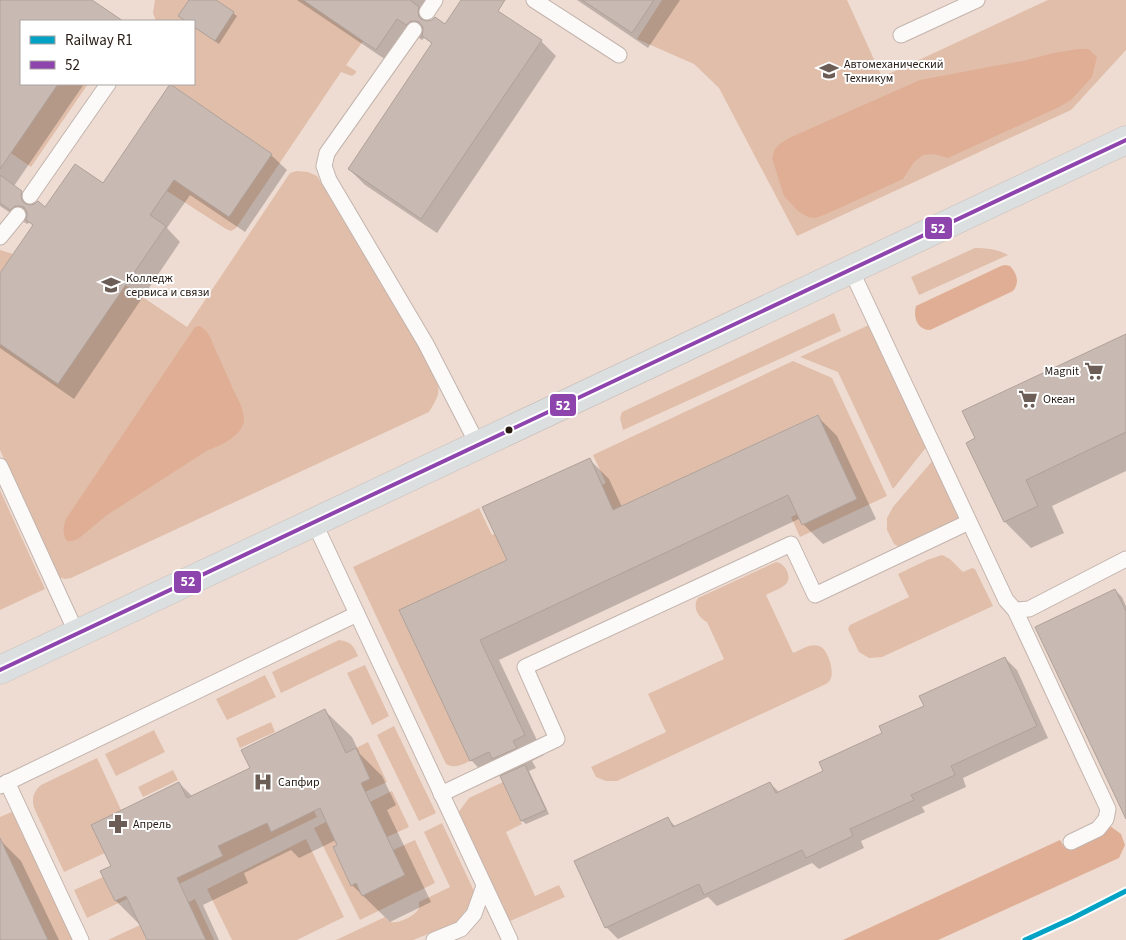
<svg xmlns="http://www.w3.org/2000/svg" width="1126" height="940" font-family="'Source Sans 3',sans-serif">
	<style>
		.green { fill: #e1beaa }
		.forest { fill: #dfae94 }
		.shadow { fill: #0003 }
		.building { fill: #c8bab2; stroke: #afa199 }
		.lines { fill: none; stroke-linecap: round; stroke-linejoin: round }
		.service-casing { stroke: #c3b4ad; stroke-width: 17 }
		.primary-casing { stroke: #c5bcb7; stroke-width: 29 }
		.service { stroke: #fcfaf8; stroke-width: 15 }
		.primary { stroke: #dcdfe0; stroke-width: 28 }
		.bus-1-casing { stroke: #fff; stroke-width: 8 }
		.bus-1 { stroke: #8e44ad; stroke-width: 4 }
		.rail-1-casing { stroke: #fff; stroke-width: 9 }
		.rail-1 { stroke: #02a2c5; stroke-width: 5 }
		.bus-dot { fill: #261a13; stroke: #fff; stroke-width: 2 }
		.labels { text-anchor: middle; stroke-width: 4; stroke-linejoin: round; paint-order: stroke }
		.poi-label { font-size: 12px; fill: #261a13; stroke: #fff; text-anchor: start }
		.line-badge { stroke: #fff; stroke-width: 2 }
		.badge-label { font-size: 14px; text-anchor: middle; font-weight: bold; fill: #fff }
	</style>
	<rect width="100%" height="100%" fill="#eedcd2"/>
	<g class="green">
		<polygon points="155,0 303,0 363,41 346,65 356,71 356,73 352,76 341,72 236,228 231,231 226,229 167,191 174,180 229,217 272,154 170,84 194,84 194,21 156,21 153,13"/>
		<polygon points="662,0 847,0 882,77 1048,0 1126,0 1126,50 1071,110 797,236 719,88 694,64 637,39"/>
		<polygon points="58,84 88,84 31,167 11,153"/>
		<path d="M297 171 308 172 317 176 434 372C441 392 440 394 429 412L71 578 65 579 58 577 0 450V344L58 384 125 285 187 327 290 173Z"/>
		<path d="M975 248C986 248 998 249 1008 255L919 295 911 277Z"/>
		<polygon points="0,250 13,254 0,273"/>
		<polygon points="834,313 841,331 623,430 620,418 622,412"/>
		<polygon points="871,324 928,445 893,489 838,372 800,357"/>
		<path d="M793 361 832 378 887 496 800 537 791 517 797 514 803 525 857 499 817 415 399 610 470 761C461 765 455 769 446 764L353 567 479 508 492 535 606 483 593 455Z"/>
		<polygon points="934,459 962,517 899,547 894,544 887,530 887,518 893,507"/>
		<polygon points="0,490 45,589 0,610"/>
		<polygon points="942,555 950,559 963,572 972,568 975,569 993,606 882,657 869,658 859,652 848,629 850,625 909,597 898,574 927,560"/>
		<path d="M776 562C781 563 783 565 786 569 795 586 778 588 766 595L793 653C801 650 810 643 819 646 828 649 834 670 831 678 830 681 828 682 826 684L617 781H606L596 777 591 767 666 732 648 694 724 659 707 622C698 617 692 607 698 598Z"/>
		<path d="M339 640C351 642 353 645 358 656L281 693 272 672Z"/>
		<polygon points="365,665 389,716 372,725 347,673"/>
		<polygon points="265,675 276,697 227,720 216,699"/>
		<polygon points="271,722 275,732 240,748 236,738"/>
		<polygon points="394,726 436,813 419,821 377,735"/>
		<polygon points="154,730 165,752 116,776 105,754"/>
		<polygon points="368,742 387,782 365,792 361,783 370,778 356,748"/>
		<path d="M97 758 121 810 105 853 64 872 35 810C31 800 33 792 41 785Z"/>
		<polygon points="173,770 178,780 143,797 138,787"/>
		<polygon points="503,782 522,824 506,832 535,896 559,885 565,897 508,922 457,814 469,798"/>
		<polygon points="392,791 409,827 387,837 370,802"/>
		<polygon points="310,802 317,817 179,884 172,869 191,872 222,856 218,846 267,823 271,832 303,816"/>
		<polygon points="14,811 74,940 0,940 0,817"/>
		<polygon points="326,822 337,845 333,848 351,885 356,883 362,896 405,875 393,850 415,840 435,883 360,920 314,828"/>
		<path d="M442 823 474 891 467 909 456 923 413 940H336L385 917C386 919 388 921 391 922 398 924 414 916 418 910 420 906 419 906 419 902L450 887 424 832Z"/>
		<polygon points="306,839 344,917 297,940 232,940 207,889"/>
		<polygon points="103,877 115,901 126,896 127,899 87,918 74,890"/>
		<polygon points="195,899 214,940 206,940 194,915 183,905"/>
		<polygon points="140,925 147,940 108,940"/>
	</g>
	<g class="forest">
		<polygon points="1078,49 1088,49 1097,57 1092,77 1071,100 1059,107 948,158 934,154 923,155 914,162 903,179 824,215 815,218 808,217 798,211 784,196 772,158 775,149 781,143 789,138 920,80 994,66 1023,61 1054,53"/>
		<path d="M1005 265 1010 266C1017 274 1020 282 1013 291L930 330C917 330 913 317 916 306L1001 266Z"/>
		<path d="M200 326 206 331 210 337C217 354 225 370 232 387 236 395 244 409 244 419 244 435 220 446 208 450L107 515 78 539 71 541H67C62 534 63 527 66 519L195 327Z"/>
		<polygon points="1110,826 1121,834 1125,845 1119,858 938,940 843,940 1060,840 1064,847 1071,848"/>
	</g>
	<g class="shadow">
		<polygon points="0,0 90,0 107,12 116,21 21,21 21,84 84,84 14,186 21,192 35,205 45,208 104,185 271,155 287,170 245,232 190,195 167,228 180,242 74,399 0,348 0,275 34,226 30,222 27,224 0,206"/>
		<polygon points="190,0 214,0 233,13 237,16 219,44 194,27 194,21 185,21 180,16"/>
		<polygon points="297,0 435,0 425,15 432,22 445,26 463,0 480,0 541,41 556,56 437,233 365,185 349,169 433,45 425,37 422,40 413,34 392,64"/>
		<polygon points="577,0 680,0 648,48"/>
		<polygon points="1126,336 1126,471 1052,506 1064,533 1031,548 1005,522 977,439"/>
		<polygon points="817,416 837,436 876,519 823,544 803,524 801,518 499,660 544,755 532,761 536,768 529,771 549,814 526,824 522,821 501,775 490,780 471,760 401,611 508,560 589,459 609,479 622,507"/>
		<polygon points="1115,590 1122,597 1126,606 1126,813"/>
		<polygon points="1005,658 1017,670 1048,738 963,778 966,787 922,807 925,812 861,841 864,848 819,869 812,863 717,906 708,897 618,939 606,927 668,819 676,827 770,783 780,793 825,772 925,706"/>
		<polygon points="325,711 352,737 360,754 382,776 396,805 387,810 431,902 390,922 352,885 336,840 299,858 291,850 244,873 248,883 203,905 219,940 148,940 142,927 116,901 101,872 113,866 179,783 193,797 252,768"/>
		<polygon points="0,840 21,861 59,940 0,940"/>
	</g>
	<g class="building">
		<polygon points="0,0 92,0 123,21 21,21 21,84 58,84 0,169"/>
		<polygon points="189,0 216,0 234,12 215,41 194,27 194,21 186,21 178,16"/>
		<polygon points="303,0 410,0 419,7 418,12 419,17 421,19 427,21 432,20 435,17 445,24 461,0 505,0 498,11 542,40 421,219 348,169 432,43 422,36 423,31 423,27 419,22 415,21 411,21 406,25 397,19 376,50"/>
		<polygon points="582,0 654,0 632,33"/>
		<polygon points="170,84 272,154 229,217 174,180 150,215 166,226 58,384 0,344 0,273 33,225 26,220 27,216 27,212 24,207 20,206 15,206 10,210 0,203 0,175 22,191 21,196 22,200 24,203 30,205 34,204 38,201 45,207 75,164 103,183"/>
		<polygon points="1126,334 1126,432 1026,480 1038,506 1004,522 966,443 975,438 962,411"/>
		<polygon points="818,415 857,499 802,525 788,495 480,640 525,735 513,741 517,748 492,759 489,752 470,761 399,610 507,560 482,507 590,458 613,510"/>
		<polygon points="1115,589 1126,611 1126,819 1035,627"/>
		<polygon points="1005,657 1037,726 951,766 955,775 911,795 914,800 850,829 853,836 806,858 802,850 704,895 699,884 605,928 574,861 668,817 673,827 770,782 776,793 823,771 819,762 882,733 879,726 924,706 919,696"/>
		<polygon points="325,709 346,753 356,748 370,779 361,783 405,875 362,896 356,883 351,886 333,847 337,845 320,808 271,832 267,823 218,846 223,856 177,878 206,940 147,940 126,896 115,901 100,871 111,866 91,825 179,782 187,798 250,768 241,750"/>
		<polygon points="525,765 546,810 521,821 500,776"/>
		<polygon points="0,838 22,885 48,940 0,940"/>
	</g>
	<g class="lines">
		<g class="service-casing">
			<g id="service">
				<polyline points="534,0 619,55"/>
				<polyline points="427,12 435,0"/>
				<polyline points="414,30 327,153 324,166 329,180 426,344 478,445"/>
				<polyline points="901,35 977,0"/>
				<polyline points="30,196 108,84"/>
				<polyline points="0,237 18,215"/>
				<polyline points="851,270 1006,600 1015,610 1029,609 1126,559"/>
				<polyline points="0,466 77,634"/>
				<polyline points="314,522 510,940"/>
				<polyline points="1015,610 1108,809 1106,819 1098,829 1071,842"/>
				<polyline points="7,782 81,940"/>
				<polyline points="0,786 357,614"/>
				<polyline points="441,794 557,739 525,667 791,544 815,595 969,522"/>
				<polyline points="434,940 461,929 474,914 484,886"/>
			</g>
		</g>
		<g class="primary-casing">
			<polyline id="primary" points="0,670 1126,140"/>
		</g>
		<use href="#service" class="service"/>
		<use href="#primary" class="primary"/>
		<g class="bus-1-casing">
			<polyline id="bus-1" points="0,670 1126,140"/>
		</g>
		<use href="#bus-1" class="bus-1"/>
		<g class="rail-1-casing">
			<polyline id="rail-1" points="1025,940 1073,918 1126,891"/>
		</g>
		<use href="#rail-1" class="rail-1"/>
	</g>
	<defs>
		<g id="university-bare" transform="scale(1.5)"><path d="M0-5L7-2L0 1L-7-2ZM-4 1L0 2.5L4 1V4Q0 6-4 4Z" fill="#6c5e56" stroke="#fff" stroke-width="2.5" paint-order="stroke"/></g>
		<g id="supermarket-bare" transform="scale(1.5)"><path d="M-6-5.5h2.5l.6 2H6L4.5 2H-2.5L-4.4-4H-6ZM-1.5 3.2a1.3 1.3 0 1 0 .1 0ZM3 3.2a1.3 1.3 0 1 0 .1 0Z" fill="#6c5e56" stroke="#fff" stroke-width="2.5" paint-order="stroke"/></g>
		<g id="hospital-bare" transform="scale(1.5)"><path d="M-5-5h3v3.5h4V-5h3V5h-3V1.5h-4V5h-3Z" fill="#6c5e56" stroke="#fff" stroke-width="2.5" paint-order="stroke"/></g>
		<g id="pharmacy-bare" transform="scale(1.5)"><path d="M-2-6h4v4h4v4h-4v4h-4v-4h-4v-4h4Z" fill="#6c5e56" stroke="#fff" stroke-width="2.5" paint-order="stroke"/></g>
	</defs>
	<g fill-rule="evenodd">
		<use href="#university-bare" x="829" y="71"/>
		<use href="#university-bare" x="111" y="285"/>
		<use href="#supermarket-bare" x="1094" y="371"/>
		<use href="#supermarket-bare" x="1028" y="399"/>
		<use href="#hospital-bare" x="263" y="782"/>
		<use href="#pharmacy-bare" x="118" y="824"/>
	</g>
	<circle class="bus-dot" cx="509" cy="430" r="4.5"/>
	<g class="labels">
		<g class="poi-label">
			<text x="844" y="68">Автомеханический<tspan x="844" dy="14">Техникум</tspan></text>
			<text x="126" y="282">Колледж<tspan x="126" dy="14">сервиса и связи</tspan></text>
			<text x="1079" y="375" text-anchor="end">Magnit</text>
			<text x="1043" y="403">Океан</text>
			<text x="278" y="786">Сапфир</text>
			<text x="133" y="828">Апрель</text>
		</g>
	</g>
	<g class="line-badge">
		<rect x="924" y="216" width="29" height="24" rx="5" fill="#8e44ad"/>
		<rect x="549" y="393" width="28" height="24" rx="5" fill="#8e44ad"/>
		<rect x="173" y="570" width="29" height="24" rx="5" fill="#8e44ad"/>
	</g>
	<g class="badge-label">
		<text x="938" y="233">52</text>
		<text x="563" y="410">52</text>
		<text x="188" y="586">52</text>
	</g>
	<rect x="20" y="20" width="175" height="65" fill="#ffffff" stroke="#a8a3a1"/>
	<rect x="30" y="36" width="25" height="8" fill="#02a2c5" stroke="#a8a3a1"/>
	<text x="65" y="45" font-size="15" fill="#261a13">Railway R1</text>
	<rect x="30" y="61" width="25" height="8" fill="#8e44ad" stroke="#a8a3a1"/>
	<text x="65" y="70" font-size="15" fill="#261a13">52</text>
</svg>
